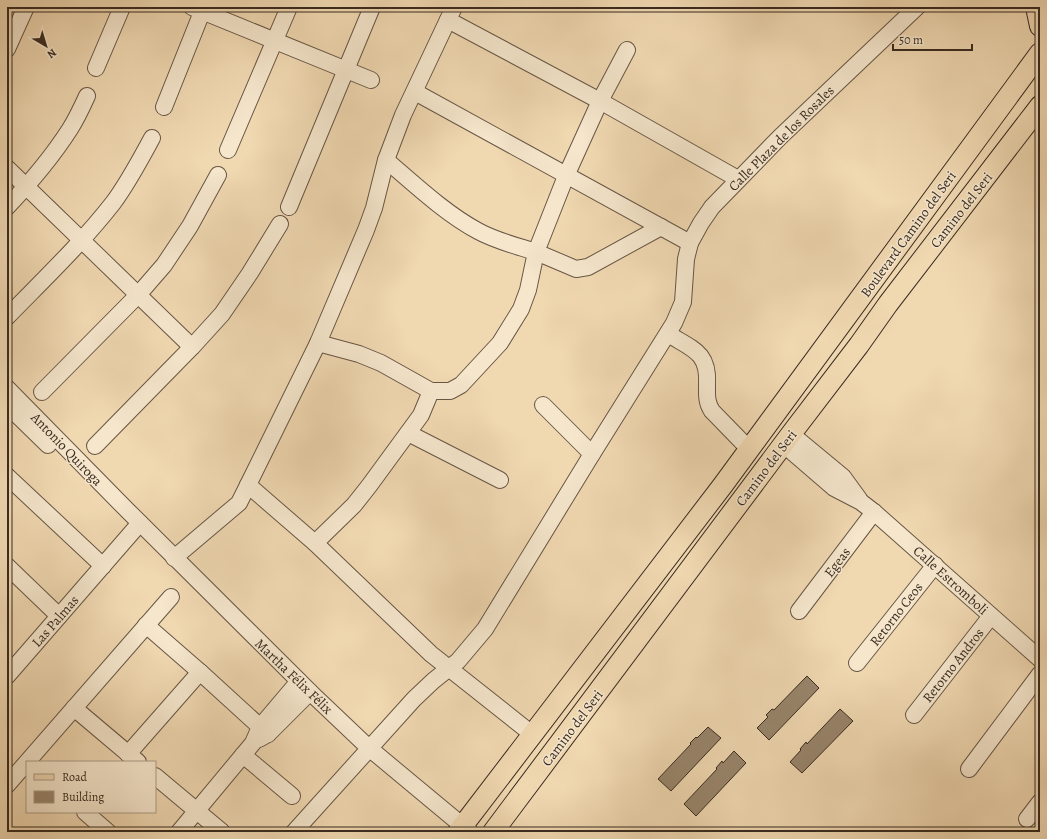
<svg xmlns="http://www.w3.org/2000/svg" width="1047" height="839" font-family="Alegreya,serif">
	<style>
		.building { fill: #98856c; stroke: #392b21 }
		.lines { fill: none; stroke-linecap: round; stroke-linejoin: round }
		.minor-casing { stroke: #675645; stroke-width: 18 }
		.major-casing { stroke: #392b21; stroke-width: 22 }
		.minor { stroke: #f5e6cc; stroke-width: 16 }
		.major { stroke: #f0d8b1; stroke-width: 20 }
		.labels { text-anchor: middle; stroke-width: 3; stroke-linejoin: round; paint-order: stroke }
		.street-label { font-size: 14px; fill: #392b21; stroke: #f5e6cc }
	</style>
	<rect width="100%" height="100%" fill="#f0d8b1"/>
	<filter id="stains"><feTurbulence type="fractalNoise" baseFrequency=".005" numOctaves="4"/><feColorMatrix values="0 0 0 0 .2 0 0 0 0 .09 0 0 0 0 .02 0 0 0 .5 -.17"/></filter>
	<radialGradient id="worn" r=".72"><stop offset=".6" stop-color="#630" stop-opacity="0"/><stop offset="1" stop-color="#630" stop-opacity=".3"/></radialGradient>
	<g class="building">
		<polygon points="807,676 819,688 769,740 757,728 768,717 766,715 772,709 774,710"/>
		<polygon points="840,709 853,721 802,773 790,762 801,750 800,749 806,742 807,744"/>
		<polygon points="708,727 721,738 671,791 658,779 691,744 690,743 696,737 697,738"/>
		<polygon points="734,751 746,763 696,816 684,804 717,769 716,768 722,761 723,763"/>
	</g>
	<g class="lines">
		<g class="minor-casing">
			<g id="minor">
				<polyline points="192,7 371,80"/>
				<polyline points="448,20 600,101 738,179"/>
				<polyline points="7,49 26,7"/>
				<polyline points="627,50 600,101 566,176 536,252 576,269 588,267 661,227"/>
				<polyline points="96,68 122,7"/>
				<polyline points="415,92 690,243"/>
				<polyline points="164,107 204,7"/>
				<polyline points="228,150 289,7"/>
				<path d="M386 160C414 184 446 214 478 231 496 241 517 246 536 252L528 290 521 309 500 343 461 385 450 391H431"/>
				<polyline points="7,168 192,347"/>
				<path d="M7 207C30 183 52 157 70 129 77 118 82 107 87 96"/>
				<polyline points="289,207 372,7"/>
				<path d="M7 317C43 280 81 244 113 203 128 183 140 160 152 138"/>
				<path d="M668 334C692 349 709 352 707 384 707 394 706 402 712 411L749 449"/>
				<polyline points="7,388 128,511 310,692 369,748 470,832"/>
				<polyline points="42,392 138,295 164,265 190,226 218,175"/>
				<polyline points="7,405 48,445"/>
				<polyline points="543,405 592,454"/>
				<polyline points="408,433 500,480"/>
				<polyline points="791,434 843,477 859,499"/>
				<polyline points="783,444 834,488 861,502 874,512 1040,659"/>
				<polyline points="95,446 192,347 222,314 250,273 280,224"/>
				<polyline points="7,476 103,566"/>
				<polyline points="248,485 315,543 431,654 532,734"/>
				<polyline points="315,543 354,505 369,486 421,415 431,391 381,363 359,354 318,343"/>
				<polyline points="174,558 239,503 248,485 318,343 366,230 374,208 386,160 403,115 454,7"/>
				<polyline points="7,566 59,616"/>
				<polyline points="799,611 874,512"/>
				<polyline points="146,625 200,672 268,734"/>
				<polyline points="857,663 935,565"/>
				<polyline points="7,676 140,523"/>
				<polyline points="74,708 138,762"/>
				<polyline points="914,715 991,616"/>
				<polyline points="259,739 268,734 310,692"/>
				<polyline points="128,754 200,672"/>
				<polyline points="243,755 292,796"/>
				<polyline points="969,769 1040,674"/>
				<polyline points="155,776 222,832"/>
				<polyline points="7,785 171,597"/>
				<polyline points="85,812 108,832"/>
				<polyline points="1027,819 1040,802"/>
				<polyline points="179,832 243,755 253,743 260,727 299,681"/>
				<polyline points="294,832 414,699 433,681 458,661 485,629 592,454 674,323 683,302 686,259 690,243 701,223 712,207 780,137 917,7"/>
			</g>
		</g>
		<g class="major-casing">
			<g id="major">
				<polyline points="1036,7 1040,26"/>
				<polyline points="458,832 723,485 1040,53"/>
				<polyline points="493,832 791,434 859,345 888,304 1040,106"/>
			</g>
		</g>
		<use href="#minor" class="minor"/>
		<use href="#major" class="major"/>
	</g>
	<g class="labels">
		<g class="street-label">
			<text transform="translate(781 138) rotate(-45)" y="5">Calle Plaza de los Rosales</text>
			<text transform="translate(961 210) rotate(-52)" y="5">Camino del Seri</text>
			<text transform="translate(908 234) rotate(-54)" y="5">Boulevard Camino del Seri</text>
			<text transform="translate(67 449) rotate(46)" y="5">Antonio Quiroga</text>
			<text transform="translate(766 468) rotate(-53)" y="5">Camino del Seri</text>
			<text transform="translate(837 562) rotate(-53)" y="5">Egeas</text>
			<text transform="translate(951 580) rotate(42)" y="5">Calle Estromboli</text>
			<text transform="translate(896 614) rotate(-52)" y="5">Retorno Ceos</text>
			<text transform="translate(55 621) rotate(-49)" y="5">Las Palmas</text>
			<text transform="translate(953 665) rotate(-52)" y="5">Retorno Andros</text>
			<text transform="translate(294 676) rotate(44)" y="5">Martha Félix Félix</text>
			<text transform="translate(572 728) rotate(-53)" y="5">Camino del Seri</text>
		</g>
	</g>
	<rect width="1047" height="839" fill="none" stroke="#f0d8b1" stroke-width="24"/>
	<rect x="8" y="8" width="1031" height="823" fill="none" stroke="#392b21" stroke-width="2"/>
	<rect x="12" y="12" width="1023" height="815" fill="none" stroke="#392b21"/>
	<rect x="26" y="761" width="130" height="52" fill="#f5e6cc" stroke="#aa9b88"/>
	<rect x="34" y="774" width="20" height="6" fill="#f0d8b1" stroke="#aa9b88"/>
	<text x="62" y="781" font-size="12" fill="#392b21">Road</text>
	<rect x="34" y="791" width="20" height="12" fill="#98856c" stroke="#aa9b88"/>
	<text x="62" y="801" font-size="12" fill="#392b21">Building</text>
	<g transform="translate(46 46) rotate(142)" stroke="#f5e6cc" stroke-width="3" paint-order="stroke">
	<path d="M0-3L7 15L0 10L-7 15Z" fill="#392b21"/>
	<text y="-6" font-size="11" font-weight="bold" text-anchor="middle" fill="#392b21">N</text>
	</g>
	<path d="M893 44v6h79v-6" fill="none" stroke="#392b21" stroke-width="2"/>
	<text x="899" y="44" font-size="12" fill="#392b21" stroke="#f5e6cc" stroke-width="3" paint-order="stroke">50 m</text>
	<rect width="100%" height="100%" filter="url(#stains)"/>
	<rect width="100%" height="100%" fill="url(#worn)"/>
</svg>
